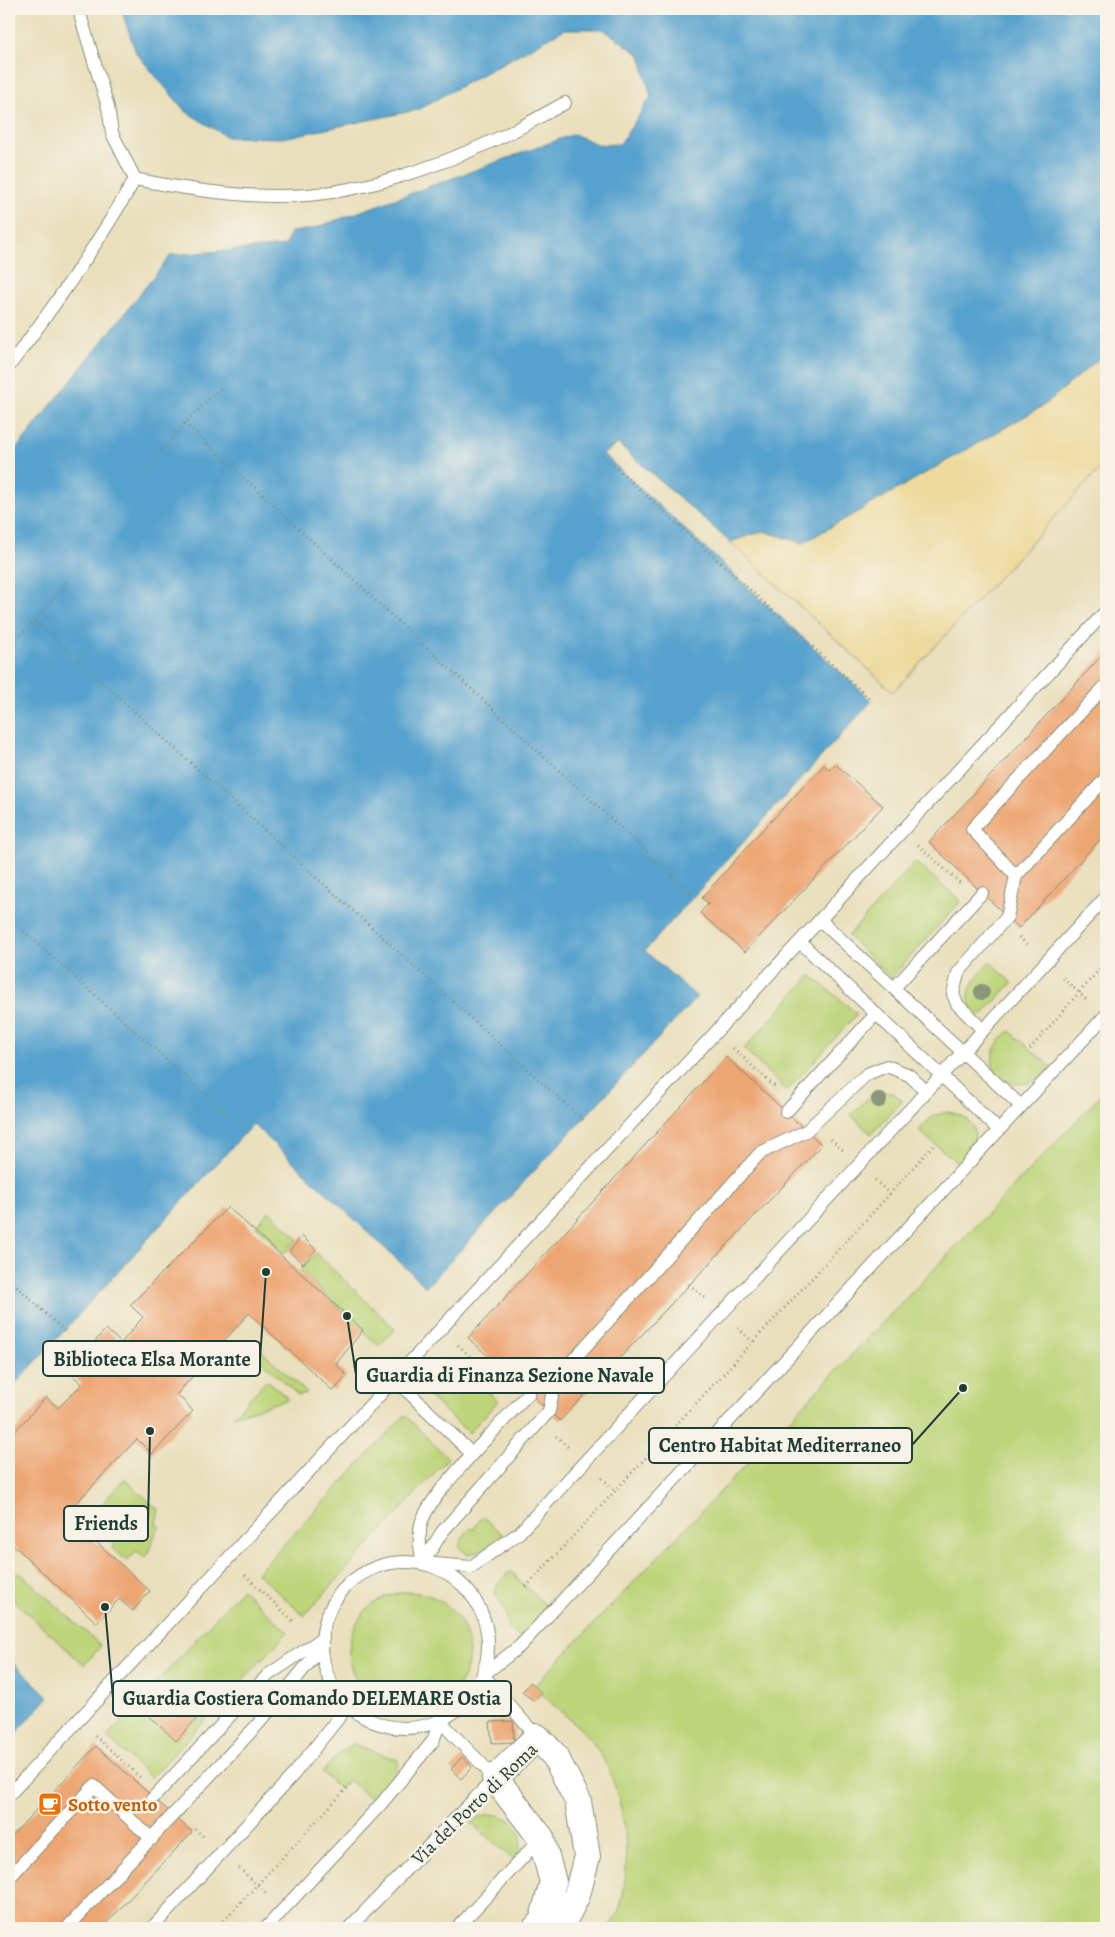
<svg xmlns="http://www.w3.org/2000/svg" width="1115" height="1937" font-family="Alegreya,serif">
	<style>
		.green { fill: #bdd479; stroke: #6e8856 }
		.sand { fill: #eeda9e; stroke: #868c69 }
		.water { fill: #56a2ce; stroke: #3a7081 }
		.building { fill: #eda572 }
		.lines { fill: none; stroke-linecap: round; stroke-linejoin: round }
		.service-casing { stroke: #848e78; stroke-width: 14 }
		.minor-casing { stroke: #848e78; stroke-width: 28 }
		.path { stroke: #848e78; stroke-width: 3; stroke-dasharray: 1 4; stroke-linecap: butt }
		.service { stroke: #fff; stroke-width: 12 }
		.minor { stroke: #fff; stroke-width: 26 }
		.tree { fill: #8c9679 }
		.labels { text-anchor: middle; stroke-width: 5; stroke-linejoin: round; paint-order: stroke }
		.street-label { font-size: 19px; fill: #1f3d34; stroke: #f7f3e8 }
		.food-label { font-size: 19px; font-weight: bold; fill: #c56008; stroke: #f7f3e8; text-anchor: start }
		.leader { fill: none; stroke: #1f3d34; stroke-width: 2 }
		.callout-dot { fill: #1f3d34; stroke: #f7f3e8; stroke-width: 2 }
		.callout { fill: #f7f3e8; stroke: #1f3d34; stroke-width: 2 }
		.callout-label { font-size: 20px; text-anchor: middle; font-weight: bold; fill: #1f3d34 }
	</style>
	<rect width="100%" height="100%" fill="#f7f3e8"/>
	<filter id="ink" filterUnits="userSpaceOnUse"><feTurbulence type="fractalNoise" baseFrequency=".02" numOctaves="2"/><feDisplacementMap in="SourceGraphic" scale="10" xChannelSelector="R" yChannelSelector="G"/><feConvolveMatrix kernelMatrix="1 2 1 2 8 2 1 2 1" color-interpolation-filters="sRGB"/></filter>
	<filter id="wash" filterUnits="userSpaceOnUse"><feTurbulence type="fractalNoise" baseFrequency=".0096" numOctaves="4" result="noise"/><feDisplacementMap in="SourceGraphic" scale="20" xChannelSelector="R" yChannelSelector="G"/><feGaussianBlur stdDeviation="1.12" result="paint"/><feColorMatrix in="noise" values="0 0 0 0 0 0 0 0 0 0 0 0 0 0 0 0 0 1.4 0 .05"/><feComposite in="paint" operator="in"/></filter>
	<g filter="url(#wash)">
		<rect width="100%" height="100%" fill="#e9dfbc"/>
		<g class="green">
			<polygon points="915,862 961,901 891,978 848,936"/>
			<path d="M990 962 1012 983 980 1017C957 996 975 979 990 962Z"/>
			<polygon points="811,975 857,1014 787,1091 744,1049"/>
			<path d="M1010 1031 1051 1067C1012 1109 967 1063 1010 1031Z"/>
			<path d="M1106 1090V1928H610C614 1921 619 1912 621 1904 633 1855 624 1782 592 1742 575 1721 552 1706 534 1686Z"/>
			<polygon points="875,1091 893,1093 903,1101 871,1134 851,1115"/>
			<path d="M947 1112C979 1115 984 1147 959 1164L919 1131C927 1120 934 1114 947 1112Z"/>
			<polygon points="269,1211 298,1239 285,1253 256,1226"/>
			<polygon points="316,1253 395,1329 379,1346 300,1270"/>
			<polygon points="252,1342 307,1393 298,1395 247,1348"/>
			<polygon points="455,1360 498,1401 469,1433 425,1393"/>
			<polygon points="267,1380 289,1399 233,1416"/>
			<polygon points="405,1415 448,1458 304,1616 257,1573"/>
			<polygon points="124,1479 159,1510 156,1523 160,1527 155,1534 146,1558 137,1551 127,1561 112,1548 114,1544 86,1522"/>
			<path d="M482 1516 503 1535C494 1544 480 1554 467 1554L459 1547C461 1540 465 1532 471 1528L474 1529Z"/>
			<path d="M511 1571 526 1587 550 1609 521 1638C501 1625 510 1622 503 1606 500 1600 494 1596 496 1589 498 1581 506 1576 511 1571Z"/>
			<polygon points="19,1572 101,1646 84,1665 9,1596 9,1583"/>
			<polygon points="242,1589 288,1632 151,1778 107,1737"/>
			<circle cx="409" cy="1652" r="60"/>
			<path d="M354 1744 398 1760C400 1775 382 1790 372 1800L349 1780 339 1789 322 1772 341 1752Z"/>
			<path d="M489 1814C517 1815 529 1836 515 1861L471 1823 479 1817Z"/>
		</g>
		<polygon class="sand" points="1106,353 1106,462 893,692 730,542 763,531 803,543 1043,406"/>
		<g class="water">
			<polygon points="121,9 1106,9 1106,353 1043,406 803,543 763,531 730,542 618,444 603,454 872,701 694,896 645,951 697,997 426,1287 253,1124 9,1391 9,458 171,255 285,246 291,232 312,229 574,134 599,145 620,144 651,97 640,55 603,29 565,29 417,110 283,138 227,137 185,111 136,53"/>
			<polygon points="9,1659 49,1697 9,1741"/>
		</g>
		<g id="blocks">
			<g class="building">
				<polygon points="1106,651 1106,833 1019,928 929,842"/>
				<polygon points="835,764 883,806 745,952 700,913 708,904 702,898 752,841 824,765 829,770"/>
				<polygon points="726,1057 822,1145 560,1421 468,1338"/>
				<polygon points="228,1207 363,1330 336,1364 347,1376 333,1391 249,1313 177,1394 193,1411 152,1454 137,1439 66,1514 150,1591 133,1611 119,1599 97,1623 9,1541 9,1438 46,1397 58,1408 82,1384 68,1371 106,1329 121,1343 143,1317 130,1305"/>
				<polygon points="302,1236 316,1250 303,1264 289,1251"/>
				<polygon points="531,1682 541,1693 534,1701 522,1692"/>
				<polygon points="166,1687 198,1717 176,1741 144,1711"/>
				<polygon points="513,1721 514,1742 492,1743 490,1722"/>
				<polygon points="96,1746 192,1832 102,1928 9,1928 9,1839"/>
				<polygon points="462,1757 472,1767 461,1779 451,1769"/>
			</g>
		</g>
	</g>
	<g filter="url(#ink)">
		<use href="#blocks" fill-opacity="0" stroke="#848e78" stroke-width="1"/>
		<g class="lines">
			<g class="service-casing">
				<g id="service">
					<path d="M80 9 81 18 108 107 112 133 135 179C183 189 230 196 278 196 352 197 436 168 501 137 523 127 544 114 565 103"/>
					<path d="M9 366C55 306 97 245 135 179"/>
					<polyline points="1016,876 972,829 1106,685"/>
					<polyline points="820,920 1021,1106"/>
					<polyline points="800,942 999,1130"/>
					<polyline points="894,988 982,893"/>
					<polyline points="983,1030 957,1004 953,994 958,973 1007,917 1016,876 1106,778"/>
					<polyline points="786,1112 876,1014"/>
					<path d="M395 1379 472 1454C457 1472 427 1502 421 1524 418 1537 420 1550 423 1563L471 1567 519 1533 1106 897"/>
					<polyline points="472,1454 529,1393"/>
					<circle cx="405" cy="1645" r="83"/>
					<polyline points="423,1563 442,1532 549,1411 555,1380 760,1153 806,1131 867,1074 887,1066 909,1075 926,1091"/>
					<polyline points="537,1737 483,1675 520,1646 1106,1015"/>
					<polyline points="9,1795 1106,611"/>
					<polyline points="153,1798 268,1675 323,1638"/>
					<polyline points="9,1878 94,1786 152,1839"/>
					<polyline points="67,1928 259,1723 322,1647"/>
					<polyline points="152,1928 293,1775 348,1706"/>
					<polyline points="266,1928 381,1804 433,1741 440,1721 495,1778 349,1928"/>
					<polyline points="457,1928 541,1838"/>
				</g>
			</g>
			<g class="minor-casing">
				<polyline id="minor" points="536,1928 542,1922 553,1882 541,1838 495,1778 537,1737 555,1756 578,1801 587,1856 577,1895 560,1928"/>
			</g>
			<g class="path">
				<polyline points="185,423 694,896"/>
				<polyline points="602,455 872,701"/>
				<polyline points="145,470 185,423 221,387"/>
				<polyline points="35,621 583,1120"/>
				<polyline points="9,645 35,621 69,580"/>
				<polyline points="918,845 960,883"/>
				<polyline points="9,918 247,1132"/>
				<polyline points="1019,937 1029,946"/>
				<polyline points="1063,978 1088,1001"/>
				<polyline points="733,1048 776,1088"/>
				<polyline points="1030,1049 1106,962"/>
				<polyline points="831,1139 843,1150"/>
				<polyline points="875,1180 890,1194"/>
				<polyline points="9,1279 64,1331"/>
				<polyline points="689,1284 706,1299"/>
				<polyline points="738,1328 753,1342"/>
				<polyline points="458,1345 503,1387"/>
				<polyline points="556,1436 568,1447"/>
				<polyline points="602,1478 615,1491"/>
				<polyline points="245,1575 295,1623"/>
				<polyline points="526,1587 890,1194 935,1143"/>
				<polyline points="95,1736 140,1777"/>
				<polyline points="195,1829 204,1837"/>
				<polyline points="239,1868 267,1894"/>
				<polyline points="217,1928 350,1785"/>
			</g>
			<use href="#service" class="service"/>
			<use href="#minor" class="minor"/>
		</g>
		<g class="tree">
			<circle cx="982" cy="992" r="8"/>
			<circle cx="879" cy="1100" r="8"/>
		</g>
	</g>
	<defs>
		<g id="cafe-square" transform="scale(1.25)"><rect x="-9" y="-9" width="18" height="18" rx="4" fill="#e8710a" stroke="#f7f3e8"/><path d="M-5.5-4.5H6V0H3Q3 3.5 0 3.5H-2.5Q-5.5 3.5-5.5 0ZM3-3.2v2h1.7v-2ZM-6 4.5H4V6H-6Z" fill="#fff"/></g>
	</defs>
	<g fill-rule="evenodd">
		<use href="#cafe-square" x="50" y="1804"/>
	</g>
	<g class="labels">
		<g class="street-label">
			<text transform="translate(474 1803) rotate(-44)" y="7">Via del Porto di Roma</text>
		</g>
		<g class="food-label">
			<text x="68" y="1811">Sotto vento</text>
		</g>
	</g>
	<path class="leader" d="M266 1272L260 1359M347 1316L356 1375M963 1388L912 1445M150 1431L148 1523M105 1607L113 1698"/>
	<g class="callout-dot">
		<circle cx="266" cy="1272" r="5"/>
		<circle cx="347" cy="1316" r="5"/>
		<circle cx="963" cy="1388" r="5"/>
		<circle cx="150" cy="1431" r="5"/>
		<circle cx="105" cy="1607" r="5"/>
	</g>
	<g class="callout">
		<rect x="43" y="1341" width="217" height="35" rx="5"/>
		<rect x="356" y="1358" width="308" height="35" rx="5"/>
		<rect x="649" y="1428" width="263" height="35" rx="5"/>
		<rect x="64" y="1506" width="84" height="35" rx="5"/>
		<rect x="113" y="1681" width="398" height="35" rx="5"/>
	</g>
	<g class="callout-label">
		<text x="152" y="1366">Biblioteca Elsa Morante</text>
		<text x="510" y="1382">Guardia di Finanza Sezione Navale</text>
		<text x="780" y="1452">Centro Habitat Mediterraneo</text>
		<text x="106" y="1530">Friends</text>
		<text x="312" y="1705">Guardia Costiera Comando DELEMARE Ostia</text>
	</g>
	<rect width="1115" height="1937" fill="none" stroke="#f7f3e8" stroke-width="30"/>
</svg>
